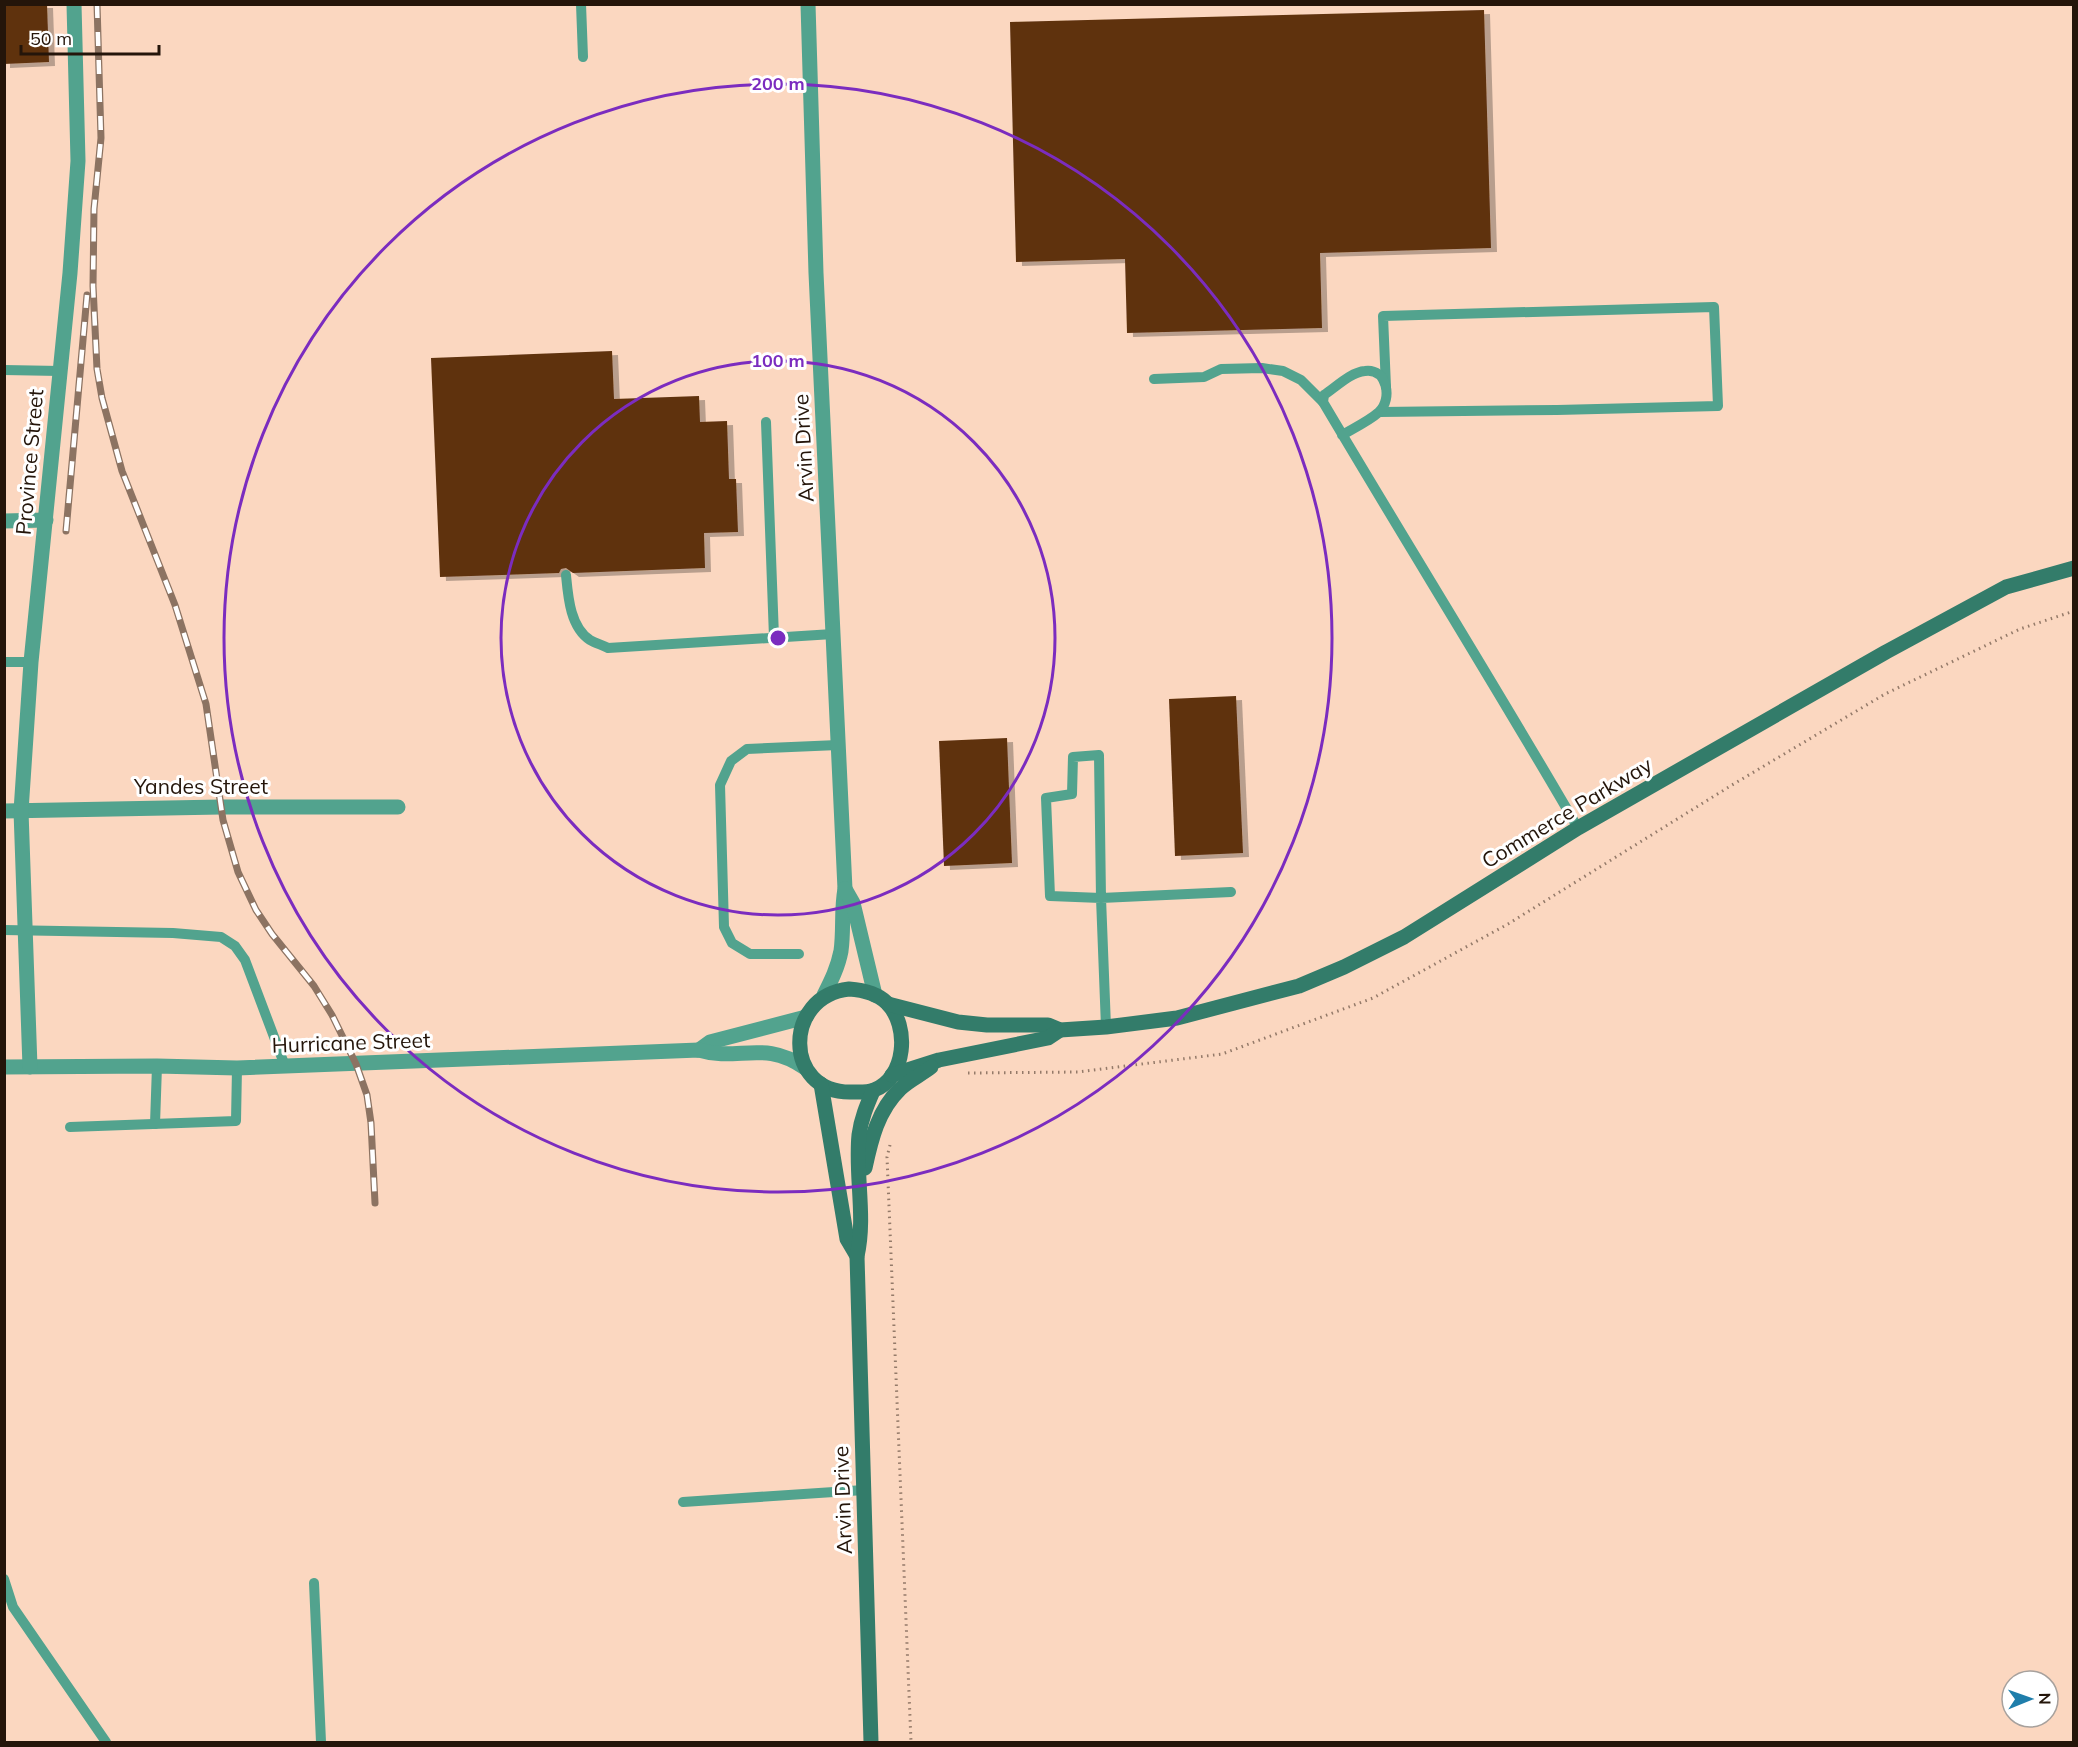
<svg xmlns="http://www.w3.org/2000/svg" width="2078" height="1747" font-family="Mulish,sans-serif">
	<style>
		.building { fill: #5e320f; filter: url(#shadow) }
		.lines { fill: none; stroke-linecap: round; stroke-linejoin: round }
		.path { stroke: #947a69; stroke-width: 3; stroke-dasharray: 1.5 4.5; stroke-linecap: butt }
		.lane { stroke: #52a38e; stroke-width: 10 }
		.street { stroke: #52a38e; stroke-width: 15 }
		.secondary { stroke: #337c6a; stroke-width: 15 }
		.rail-casing { stroke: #8c7362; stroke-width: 7 }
		.rail { stroke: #fff; stroke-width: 4.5; stroke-dasharray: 14; stroke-linecap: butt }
		.ring { fill: none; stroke: #7b2cbf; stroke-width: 3 }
		.labels { text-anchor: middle; stroke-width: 6; stroke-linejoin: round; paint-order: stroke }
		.street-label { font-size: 21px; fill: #24150a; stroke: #fff }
		.centre { fill: #7b2cbf; stroke: #fff; stroke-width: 3 }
		.ring-label { font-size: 18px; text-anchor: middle; font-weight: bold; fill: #7b2cbf; stroke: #fff; stroke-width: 6; stroke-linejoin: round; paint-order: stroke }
	</style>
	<defs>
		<filter id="shadow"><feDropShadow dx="6" dy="4" stdDeviation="0" flood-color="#0004"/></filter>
	</defs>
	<rect width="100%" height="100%" fill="#fbd7c0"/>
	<g class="building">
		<polygon points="4,4 47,4 49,62 4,64"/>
		<polygon points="1484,10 1491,248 1320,253 1322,328 1127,333 1125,259 1016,262 1010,22"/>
		<polygon points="612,351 614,399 699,396 700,422 727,421 729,479 736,479 738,532 704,533 705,568 573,573 566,568 561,569 559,573 440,577 431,358"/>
		<polygon points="1236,696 1243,853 1175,856 1169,699"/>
		<polygon points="1007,738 1012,863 944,866 939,741"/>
	</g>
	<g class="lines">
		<g class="path">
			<polyline points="968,1073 1078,1072 1222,1054 1373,998 1508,924 1732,785 1885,694 2020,629 2074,611"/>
			<polyline points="890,1145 887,1157 911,1742"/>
		</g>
		<g class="lane">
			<polyline points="581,4 583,57"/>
			<polyline points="4,370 60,371"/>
			<polyline points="1154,379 1204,377 1221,369 1262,368 1283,371 1301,380 1323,402"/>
			<polyline points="1380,412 1557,410 1718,406 1714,307 1383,316 1386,387"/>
			<polyline points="766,422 774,637"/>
			<path d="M1342 435C1354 428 1369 421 1379 412 1393 399 1387 368 1365 371 1351 372 1336 387 1324 395L1323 402C1407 544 1495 685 1578 828"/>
			<path d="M566 575C568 596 570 627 590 640 595 643 602 645 608 648L833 634"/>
			<polyline points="4,662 31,662"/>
			<polyline points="4,930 173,933 221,937 235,946 245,960 285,1066"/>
			<polyline points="799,954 750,954 732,943 724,927 720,785 731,761 747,749 838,745"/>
			<polyline points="1106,1027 1101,898 1099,755 1073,757 1072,794 1046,798 1050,896 1101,898 1231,892"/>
			<polyline points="155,1124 157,1066"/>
			<polyline points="70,1127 236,1121 237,1068"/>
			<polyline points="683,1502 864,1490"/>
			<polyline points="4,1579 13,1607 106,1742"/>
			<polyline points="314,1583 321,1742"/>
		</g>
		<g class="street">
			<path d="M808 4 816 273 845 889C841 910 844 930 841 951 838 967 831 981 824 995"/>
			<polyline points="4,521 46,520"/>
			<polyline points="4,811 221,807 398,807"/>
			<polyline points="845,889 853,903 875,995"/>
			<polyline points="699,1050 710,1042 806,1017"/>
			<path d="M4 1067 157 1066 237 1068 699 1050C738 1062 764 1039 805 1068"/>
			<polyline points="30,1067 21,811 31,662 70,273 78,161 74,4"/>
		</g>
		<g class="secondary">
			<path d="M849 989C863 990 877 993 887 1003 910 1026 906 1078 874 1090 867 1093 858 1092 851 1092 783 1093 783 996 849 989Z"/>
			<polyline points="888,1004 958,1022 987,1025 1048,1025 1060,1030 1106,1027 1177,1018 1299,986 1344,967 1404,937 1578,828 1886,652 2006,587 2074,568"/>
			<polyline points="892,1075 939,1060 1048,1038 1060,1030"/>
			<polyline points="821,1084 847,1239 857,1256"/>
			<path d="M865 1168C871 1140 878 1110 900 1089 909 1080 921 1075 931 1067"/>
			<path d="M871 1742 857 1256C866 1217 855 1175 859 1135 861 1119 867 1105 873 1091"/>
		</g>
		<g class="rail-casing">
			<g id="rail">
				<polyline points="97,4 101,138 94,209 93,286 97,369 102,398 122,471 175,605 206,704 223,820 238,872 256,910 272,934 314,986 332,1015 356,1064 367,1095 371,1123 375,1203"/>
				<polyline points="66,531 87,295"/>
			</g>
		</g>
		<use href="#rail" class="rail"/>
	</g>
	<g class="ring">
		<circle cx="778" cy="638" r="277"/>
		<circle cx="778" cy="638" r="554"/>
	</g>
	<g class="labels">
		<g class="street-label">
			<text transform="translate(804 448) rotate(-93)" y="7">Arvin Drive</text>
			<text transform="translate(30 462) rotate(-85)" y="7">Province Street</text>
			<text x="201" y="794">Yandes Street</text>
			<text transform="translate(1567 813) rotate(-31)" y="7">Commerce Parkway</text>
			<text transform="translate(351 1043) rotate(-2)" y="7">Hurricane Street</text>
			<text transform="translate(843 1500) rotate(-92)" y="7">Arvin Drive</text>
		</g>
	</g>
	<circle cx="778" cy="638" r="9" class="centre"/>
	<g class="ring-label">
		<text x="778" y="90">200 m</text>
		<text x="778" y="367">100 m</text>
	</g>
	<rect width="2078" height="1747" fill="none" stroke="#24150a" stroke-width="12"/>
	<g transform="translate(2030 1699) rotate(89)"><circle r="28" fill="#ffffff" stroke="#a7a19d" stroke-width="1.5"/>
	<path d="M0-4.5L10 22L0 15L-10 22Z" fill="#1f7eab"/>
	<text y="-9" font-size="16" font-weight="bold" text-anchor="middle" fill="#24150a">N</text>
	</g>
	<path d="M21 45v9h138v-9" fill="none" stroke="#24150a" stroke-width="3"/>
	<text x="30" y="45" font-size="18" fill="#24150a" stroke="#ffffff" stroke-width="4.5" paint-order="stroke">50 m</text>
</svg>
